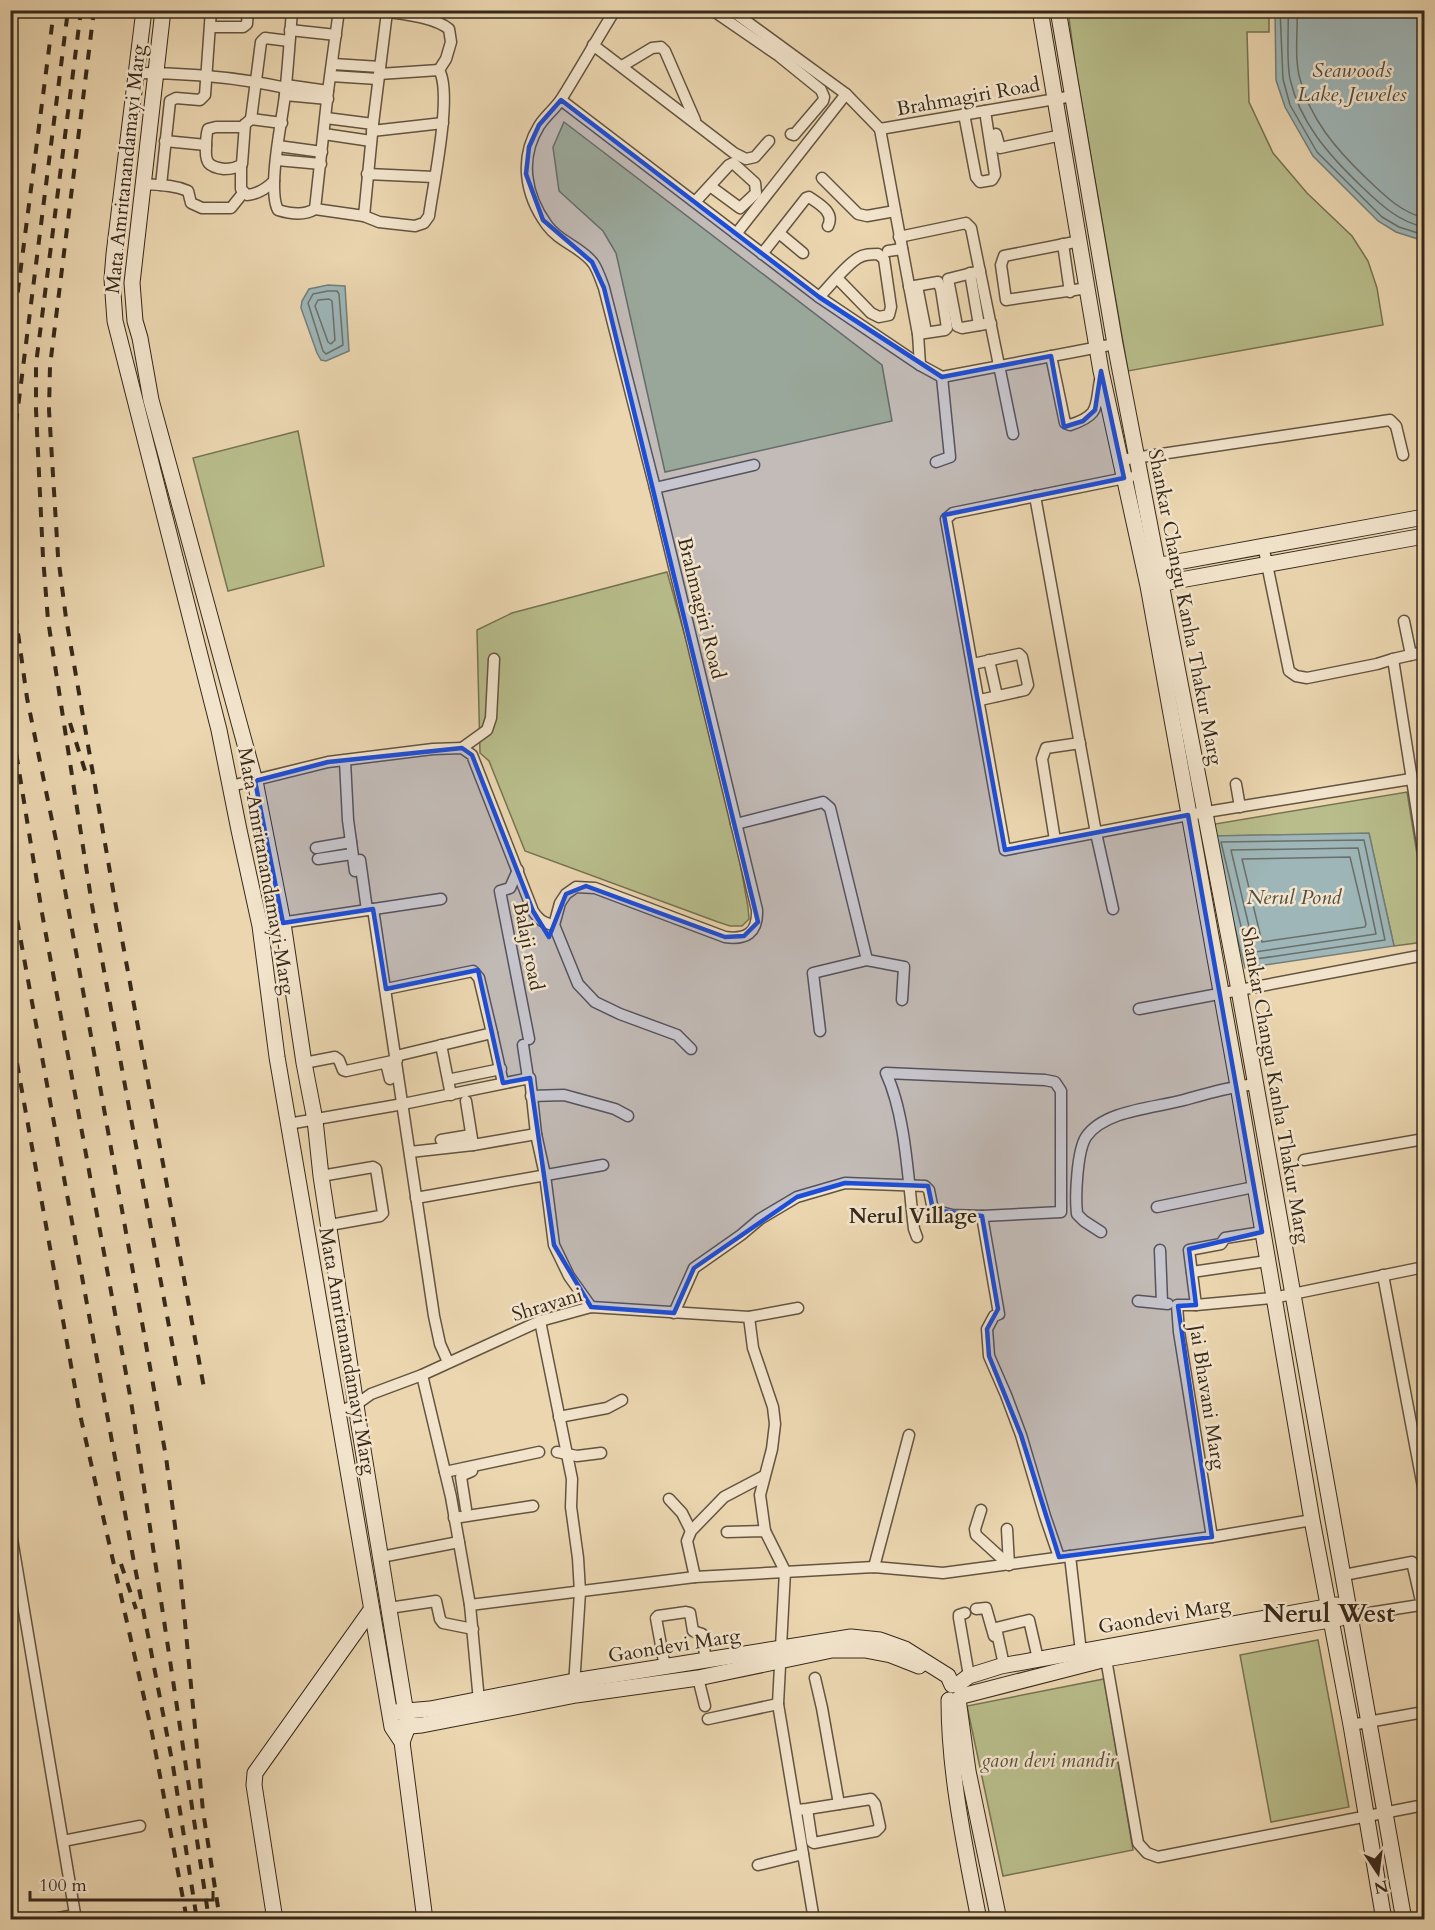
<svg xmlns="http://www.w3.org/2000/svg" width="1435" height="1930" font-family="Cardo,serif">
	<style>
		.green { fill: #b8bd8b; stroke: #777352; stroke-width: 1.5 }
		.water { fill: #9eb6b8; stroke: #747e79; stroke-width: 1.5 }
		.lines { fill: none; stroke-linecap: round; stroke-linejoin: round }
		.shore { stroke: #6a7069; stroke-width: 1.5 }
		.street-casing { stroke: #635440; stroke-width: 13 }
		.secondary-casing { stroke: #36291a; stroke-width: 17 }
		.street { stroke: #f2e4cc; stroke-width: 10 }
		.secondary { stroke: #f2e4cc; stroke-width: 15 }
		.rail { stroke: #36291a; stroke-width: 4; stroke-dasharray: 10 10; stroke-linecap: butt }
		.marked { fill: #1d4ed8; fill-opacity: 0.2; stroke: #1d4ed8; stroke-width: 4.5; stroke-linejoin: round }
		.labels { text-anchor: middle; stroke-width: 5; stroke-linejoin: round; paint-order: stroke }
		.street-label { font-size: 20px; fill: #36291a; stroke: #f2e4cc }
		.park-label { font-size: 20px; font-style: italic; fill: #564e36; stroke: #f2e4cc }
		.water-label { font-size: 21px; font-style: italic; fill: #504c42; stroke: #f2e4cc }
		.neighbourhood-label { font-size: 21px; font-weight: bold; fill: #36291a; stroke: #f2e4cc }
		.district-label { font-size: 26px; font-weight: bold; fill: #36291a; stroke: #f2e4cc }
	</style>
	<rect width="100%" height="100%" fill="#ebd6b0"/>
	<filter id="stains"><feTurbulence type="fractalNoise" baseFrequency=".00333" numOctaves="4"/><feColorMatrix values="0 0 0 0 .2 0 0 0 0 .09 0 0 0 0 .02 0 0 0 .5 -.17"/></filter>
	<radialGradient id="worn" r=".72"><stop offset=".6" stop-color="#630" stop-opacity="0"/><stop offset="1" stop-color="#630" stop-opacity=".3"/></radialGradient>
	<g class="green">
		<polygon points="1068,11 1269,11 1269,32 1247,32 1249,102 1273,153 1307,193 1352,236 1368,261 1377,288 1383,325 1128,371 1076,70"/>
		<polygon points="564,122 882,365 892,421 665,472 616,253 603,231 559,191 553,147"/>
		<polygon points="298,431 324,566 228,591 193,458"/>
		<polygon points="667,572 724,775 748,907 749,919 742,926 730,926 718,922 525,851 489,761 480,753 477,630 512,613"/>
		<polygon points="1407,792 1424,898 1424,942 1394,946 1369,834 1212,836 1209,825"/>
		<polygon points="1318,1640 1349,1807 1271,1822 1240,1655"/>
		<polygon points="1104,1679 1133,1850 1003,1876 967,1706"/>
	</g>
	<g class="water">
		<polygon points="1275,11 1424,11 1424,241 1396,232 1378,221 1313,156 1285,107 1276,80"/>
		<polygon points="328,285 345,286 349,351 326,361 321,360 317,353 301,308 302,301 309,289"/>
		<polygon points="1369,833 1394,946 1245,968 1212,836"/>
	</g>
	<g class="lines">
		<g class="shore">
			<polyline points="1280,10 1283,79 1290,105 1317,152 1382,217 1399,227 1424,235"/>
			<path d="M1288 10C1289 33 1286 58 1290 79 1300 123 1329 155 1360 185 1380 204 1397 221 1424 227"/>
			<path d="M1297 10C1298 32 1294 58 1300 79 1310 119 1336 149 1365 177 1384 195 1399 211 1424 218"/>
			<polygon points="328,291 337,291 339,294 343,345 326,354 323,351 308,303 313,294"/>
			<polygon points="329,299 332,301 335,340 331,344 328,342 315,306 318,300"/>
			<polygon points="1364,840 1385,940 1249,960 1221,842"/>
			<polygon points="1358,848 1376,934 1255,952 1231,850"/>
			<polygon points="1350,857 1366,924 1365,927 1262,942 1242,859"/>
		</g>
		<g class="street-casing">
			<g id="street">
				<path d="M292 10C290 38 288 67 285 95 282 121 267 189 278 210 291 214 304 216 315 209"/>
				<path d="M615 10C597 39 580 69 562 98 556 108 545 116 539 126 519 158 525 195 547 225 559 242 581 247 593 263 598 270 601 280 604 288L655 488 757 910C758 933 746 940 725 937L595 888 576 887 566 894 560 903 554 925 578 984 595 1002 620 1014 677 1035 691 1049"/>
				<polyline points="712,10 779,56 821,90 824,97 823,101 794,135 791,134"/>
				<polyline points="731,10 846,94 880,129 1073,96"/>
				<polyline points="211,27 243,27 247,24 248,10"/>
				<polyline points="290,30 336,35"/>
				<polyline points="593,45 734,153 746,159 755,157 769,141"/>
				<polyline points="333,64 380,67"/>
				<polyline points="622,66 652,48 661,47 665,51 695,120"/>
				<path d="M136 73C186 73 237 77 286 88"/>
				<polyline points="379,74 439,70"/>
				<polyline points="331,76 378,79"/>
				<path d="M286 85 328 91 315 209 364 216 379 222 415 226 424 223 429 216C433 186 453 93 439 70L446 59 451 42 449 29C432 15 396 14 375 10"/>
				<polyline points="328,91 339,10"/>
				<polyline points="285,95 328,99"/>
				<polyline points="561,100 819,297 920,365 942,377 1115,344"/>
				<polyline points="964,114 976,177 980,182 992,180 995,175 985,111"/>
				<polyline points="326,118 373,124"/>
				<polyline points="251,119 261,42 265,38 289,41"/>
				<path d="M245 124 242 164C237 168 231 169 224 169 209 167 205 163 206 148 206 141 206 135 208 129L216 127H242L251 119 282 123"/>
				<polyline points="880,129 918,334 920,365"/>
				<polyline points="372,131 443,123"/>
				<polyline points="324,134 371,141"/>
				<polyline points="996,134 1000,148 1062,135"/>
				<polyline points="165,141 206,145"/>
				<polyline points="278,146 322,152"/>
				<polyline points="277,160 321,164"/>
				<path d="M241 165V189L247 195C258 194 266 189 274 181"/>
				<polyline points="367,174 434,177"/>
				<polyline points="822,178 858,214 867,216 895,211"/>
				<path d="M144 184C159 185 174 185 188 191L191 203 202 208H231L243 193"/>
				<polyline points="161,185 170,101 176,98 200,100 205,95 211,10"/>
				<polyline points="695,202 729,165 733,163 755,183 756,193 740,208 710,186"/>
				<polyline points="364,216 373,124 387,12"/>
				<polyline points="779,233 803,253"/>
				<polyline points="736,234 846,94"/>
				<polyline points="899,237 966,223 971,228 1013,434"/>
				<polyline points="1080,241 1004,256 1001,265 1006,300 1088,288"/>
				<polyline points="1063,244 1070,292"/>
				<polyline points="888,251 902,249"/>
				<path d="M762 254 806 198 809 197C819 204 835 212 828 226"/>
				<polyline points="980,271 948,279 957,326 962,328 991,323"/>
				<polyline points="970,273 979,325"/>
				<polyline points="917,286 926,332"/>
				<polyline points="909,287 938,282 941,289 947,328 945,330 918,334"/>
				<path d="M819 297C830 286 845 266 858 258 864 254 871 254 878 254L884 259 891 307 889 315 879 317 871 313 837 278"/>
				<path d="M1051 356 1065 423 1070 425C1100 415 1095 408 1100 380"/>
				<polyline points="1121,460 1390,420 1396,426 1403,455"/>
				<polyline points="936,462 950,457 942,377"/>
				<polyline points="1130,477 953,513 946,519 1005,850 1188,815 1411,779"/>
				<polyline points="655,488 754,465"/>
				<polyline points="1035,496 1096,833 1113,909"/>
				<polyline points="1263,545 1289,671 1296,676 1307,678 1377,664 1393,659 1424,856"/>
				<polyline points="1404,621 1411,655"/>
				<polyline points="1393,659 1424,652"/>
				<polyline points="989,660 997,696"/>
				<polyline points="973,664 1019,654 1022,657 1028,685 1025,690 980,700"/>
				<polyline points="462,748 487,730 491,718 494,659"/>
				<polyline points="345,761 348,820 355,871"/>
				<polyline points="1236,784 1240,807"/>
				<path d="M231 786 328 762 433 749 462 748 472 755 533 911C539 920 543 923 554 925"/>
				<polyline points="736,824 823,802 830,808 867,960"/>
				<polyline points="1055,840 1042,759 1046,748 1080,743"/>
				<polyline points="316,848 351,842"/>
				<polyline points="318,859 352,854"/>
				<polyline points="360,860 367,910"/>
				<polyline points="518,870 510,888 500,891 529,1039"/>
				<polyline points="373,909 434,1316 440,1344 448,1362"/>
				<polyline points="260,926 441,899"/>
				<polyline points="386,989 473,971 479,978 492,1033 396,1056"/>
				<polyline points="1139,1009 1424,955"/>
				<polyline points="820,1031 813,973 867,960 904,967 902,1000"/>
				<polyline points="492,1033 503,1083"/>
				<polyline points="441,1045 451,1095"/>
				<polyline points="523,1045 528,1078"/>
				<polyline points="304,1063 335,1057 339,1060 343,1070 346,1071 397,1060"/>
				<polyline points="386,1063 390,1079"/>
				<polyline points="452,1079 501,1069"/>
				<polyline points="531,1096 564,1095 615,1109 628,1116"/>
				<polyline points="466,1101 473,1145"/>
				<polyline points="288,1124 403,1104 530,1078 536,1134 545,1175 554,1245 569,1276 591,1307"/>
				<polyline points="441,1140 471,1135"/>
				<polyline points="410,1152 473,1145 536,1134"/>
				<polyline points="1304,1160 1424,1139"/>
				<polyline points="321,1176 373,1167 376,1169 383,1213 380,1216 330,1225"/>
				<polyline points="416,1198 603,1165"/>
				<polyline points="1157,1207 1254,1187"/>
				<path d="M1101 1232 1084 1221 1077 1214C1075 1197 1077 1151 1086 1137 1104 1110 1155 1108 1184 1100 1209 1093 1229 1087 1255 1084"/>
				<path d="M917 1237 914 1229C908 1181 906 1116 886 1073L1045 1080 1055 1082 1061 1091V1212L982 1216 999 1314 994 1316 987 1329 989 1356 1006 1395 1021 1435 1045 1516 1059 1557"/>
				<polyline points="1160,1250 1162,1303"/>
				<polyline points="1192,1272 1267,1261"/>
				<polyline points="1383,1275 1424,1492"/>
				<polyline points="1138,1301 1168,1304"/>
				<polyline points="1196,1305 1189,1250 1221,1244 1225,1238 1262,1232"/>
				<polyline points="674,1313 694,1268 741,1235 760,1219 797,1197 845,1183 925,1186 929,1190 933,1210 952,1215 982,1216"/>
				<polyline points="749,1317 753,1348 773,1407 775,1424 772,1449 760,1495 765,1531"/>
				<polyline points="540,1321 572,1479 571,1507 578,1558 580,1592 574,1686"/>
				<polyline points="422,1375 451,1497 470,1605 479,1701"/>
				<polyline points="338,1412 357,1404 371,1394 422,1375 540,1321 591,1307 749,1317 798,1308"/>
				<polyline points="559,1417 607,1408 622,1400"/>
				<polyline points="557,1452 577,1456 601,1453"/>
				<polyline points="445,1472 539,1452"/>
				<polyline points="669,1499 682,1513 691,1531"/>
				<polyline points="466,1509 461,1477 463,1475 472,1471"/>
				<polyline points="981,1510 975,1529 976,1535 1009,1565"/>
				<polyline points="454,1518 533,1506"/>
				<polyline points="10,1527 76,1920"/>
				<polyline points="1007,1529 1009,1565"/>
				<polyline points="727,1532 765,1531 785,1571 778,1704 814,1920"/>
				<polyline points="1212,1537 1179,1332 1177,1305 1196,1305 1273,1298 1424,1267"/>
				<polyline points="1070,1556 1081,1652"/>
				<polyline points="381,1557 459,1542"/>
				<polyline points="874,1567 909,1435"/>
				<polyline points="695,1577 687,1541 691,1531 724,1497 764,1476"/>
				<polyline points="1343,1577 1349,1574 1412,1562 1421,1601 1420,1605 1350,1616"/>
				<polyline points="470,1605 695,1577 874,1567 943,1573 1212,1537 1312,1520"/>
				<polyline points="389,1608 436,1601 440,1619 443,1623 473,1629"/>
				<polyline points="976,1609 986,1608 994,1636"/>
				<polyline points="965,1613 959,1615 959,1618 969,1676"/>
				<polyline points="1106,1659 1138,1843 1147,1853 1158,1857 1424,1805"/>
				<polyline points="1004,1665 996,1628 1029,1620 1038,1659"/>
				<polyline points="665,1667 656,1618 658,1616 686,1612 690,1613 693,1631 702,1634 706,1661"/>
				<polyline points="698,1678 705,1706"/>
				<polyline points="815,1678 822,1708 839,1804"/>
				<polyline points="708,1719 778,1704"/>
				<polyline points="1351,1725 1424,1712"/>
				<polyline points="796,1810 807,1809 871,1799 875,1804 880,1827 876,1831 814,1843 812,1842 807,1809"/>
				<polyline points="63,1841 140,1826"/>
				<polyline points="758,1865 803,1854"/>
				<polyline points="48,1920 75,1915"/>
			</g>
		</g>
		<g class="secondary-casing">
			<g id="secondary">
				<polyline points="144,10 114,254 112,279 115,321 219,730 239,830 260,926 277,1057 392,1727 402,1742 425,1920"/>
				<polyline points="163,10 132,283 135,321 140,338 151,400 255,781 283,923 304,1063 315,1120 321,1176 359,1425 408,1726 402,1742"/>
				<polyline points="1040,10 1101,371 1148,586 1238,1086 1312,1520 1351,1725 1384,1920"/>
				<polyline points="1058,10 1115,344 1239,990 1404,1920"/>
				<polyline points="1150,567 1424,517"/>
				<polyline points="1153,585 1424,536"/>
				<polyline points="957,1685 969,1676 1001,1666 1337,1605"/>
				<polyline points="962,1696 1106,1659 1341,1618"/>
				<polyline points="958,1699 968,1771 999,1920"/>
				<path d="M949 1700C949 1774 965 1847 979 1920"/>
				<polyline points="395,1712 430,1709 574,1681 851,1637 880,1640 905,1649 948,1676 952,1685"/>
				<polyline points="398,1727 422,1725 576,1695 698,1678 832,1650 865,1650 891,1655 919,1666"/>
				<polyline points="275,1920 254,1785 255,1773 371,1610"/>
			</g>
		</g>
		<use href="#street" class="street"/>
		<use href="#secondary" class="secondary"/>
		<g class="rail">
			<polyline points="81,10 36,364 36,410 43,557 48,620 92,905 181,1392"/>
			<polyline points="94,10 50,366 49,410 58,556 66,618 115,901 204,1388"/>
			<polyline points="10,352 54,10"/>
			<polyline points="12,454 12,590 27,698 57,845 166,1457 178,1549 203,1811 220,1920"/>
			<polyline points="11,463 68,10"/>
			<polyline points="10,715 42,913 131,1401 209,1920"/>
			<polyline points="70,723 87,777"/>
			<polyline points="10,881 133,1557 173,1766 197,1920"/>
			<polyline points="10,1024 79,1410 152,1733 187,1920"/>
			<polyline points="121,1564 136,1609"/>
		</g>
	</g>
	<path class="marked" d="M561 100 819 297 942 377 1051 356 1064 427 1083 421 1095 410 1101 371 1124 478 944 515 1005 850 1188 815 1262 1232 1189 1249 1196 1305 1178 1306 1212 1537 1059 1557 1021 1435 989 1356 987 1329 998 1309 982 1216 933 1210 928 1186 845 1183 797 1197 694 1268 674 1313 591 1307 554 1245 530 1078 503 1083 478 970 386 989 373 909 283 923 255 781 328 762 462 748 472 755 533 911 549 937 566 894 586 886 725 937 744 936 758 922 604 288 592 262 543 220 526 174 529 147 539 125Z"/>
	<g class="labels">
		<g class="street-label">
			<text transform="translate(968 96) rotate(-10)" y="7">Brahmagiri Road</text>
			<text transform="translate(125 169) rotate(-84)" y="7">Mata Amritanandamayi Marg</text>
			<text transform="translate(1186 607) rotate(79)" y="7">Shankar Changu Kanha Thakur Marg</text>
			<text transform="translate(702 608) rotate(76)" y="7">Brahmagiri Road</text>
			<text transform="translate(267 871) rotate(80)" y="7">Mata Amritanandamayi Marg</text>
			<text transform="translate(529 946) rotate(79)" y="7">Balaji road</text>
			<text transform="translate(1276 1085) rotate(80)" y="7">Shankar Changu Kanha Thakur Marg</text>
			<text transform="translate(547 1304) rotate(-17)" y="7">Shravani</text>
			<text transform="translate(348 1351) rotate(80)" y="7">Mata Amritanandamayi Marg</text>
			<text transform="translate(1208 1397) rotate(81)" y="7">Jai Bhavani Marg</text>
			<text transform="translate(1164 1615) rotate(-10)" y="7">Gaondevi Marg</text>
			<text transform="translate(674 1645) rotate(-9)" y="7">Gaondevi Marg</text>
		</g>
		<g class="park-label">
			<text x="1049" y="1767">gaon devi mandir</text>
		</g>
		<g class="water-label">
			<text x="1352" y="77">Seawoods<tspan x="1352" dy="24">Lake, Jeweles</tspan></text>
			<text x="1294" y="904">Nerul Pond</text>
		</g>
		<g class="neighbourhood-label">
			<text x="913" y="1223">Nerul Village</text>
		</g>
		<g class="district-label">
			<text x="1329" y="1622">Nerul West</text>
		</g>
	</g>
	<rect width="1435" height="1930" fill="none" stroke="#ebd6b0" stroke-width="36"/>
	<rect x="12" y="12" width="1411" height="1906" fill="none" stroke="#36291a" stroke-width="3"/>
	<rect x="18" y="18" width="1399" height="1894" fill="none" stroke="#36291a" stroke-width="1.5"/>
	<g transform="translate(1378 1873) rotate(167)" stroke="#f2e4cc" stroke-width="4.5" paint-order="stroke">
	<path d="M0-4.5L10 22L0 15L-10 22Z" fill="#36291a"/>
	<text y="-9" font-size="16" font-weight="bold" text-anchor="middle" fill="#36291a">N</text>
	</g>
	<path d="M30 1891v9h183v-9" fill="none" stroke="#36291a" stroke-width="3"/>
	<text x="39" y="1891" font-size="18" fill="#36291a" stroke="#f2e4cc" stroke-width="4.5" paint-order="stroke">100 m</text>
	<rect width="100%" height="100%" filter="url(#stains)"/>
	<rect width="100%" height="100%" fill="url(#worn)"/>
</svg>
